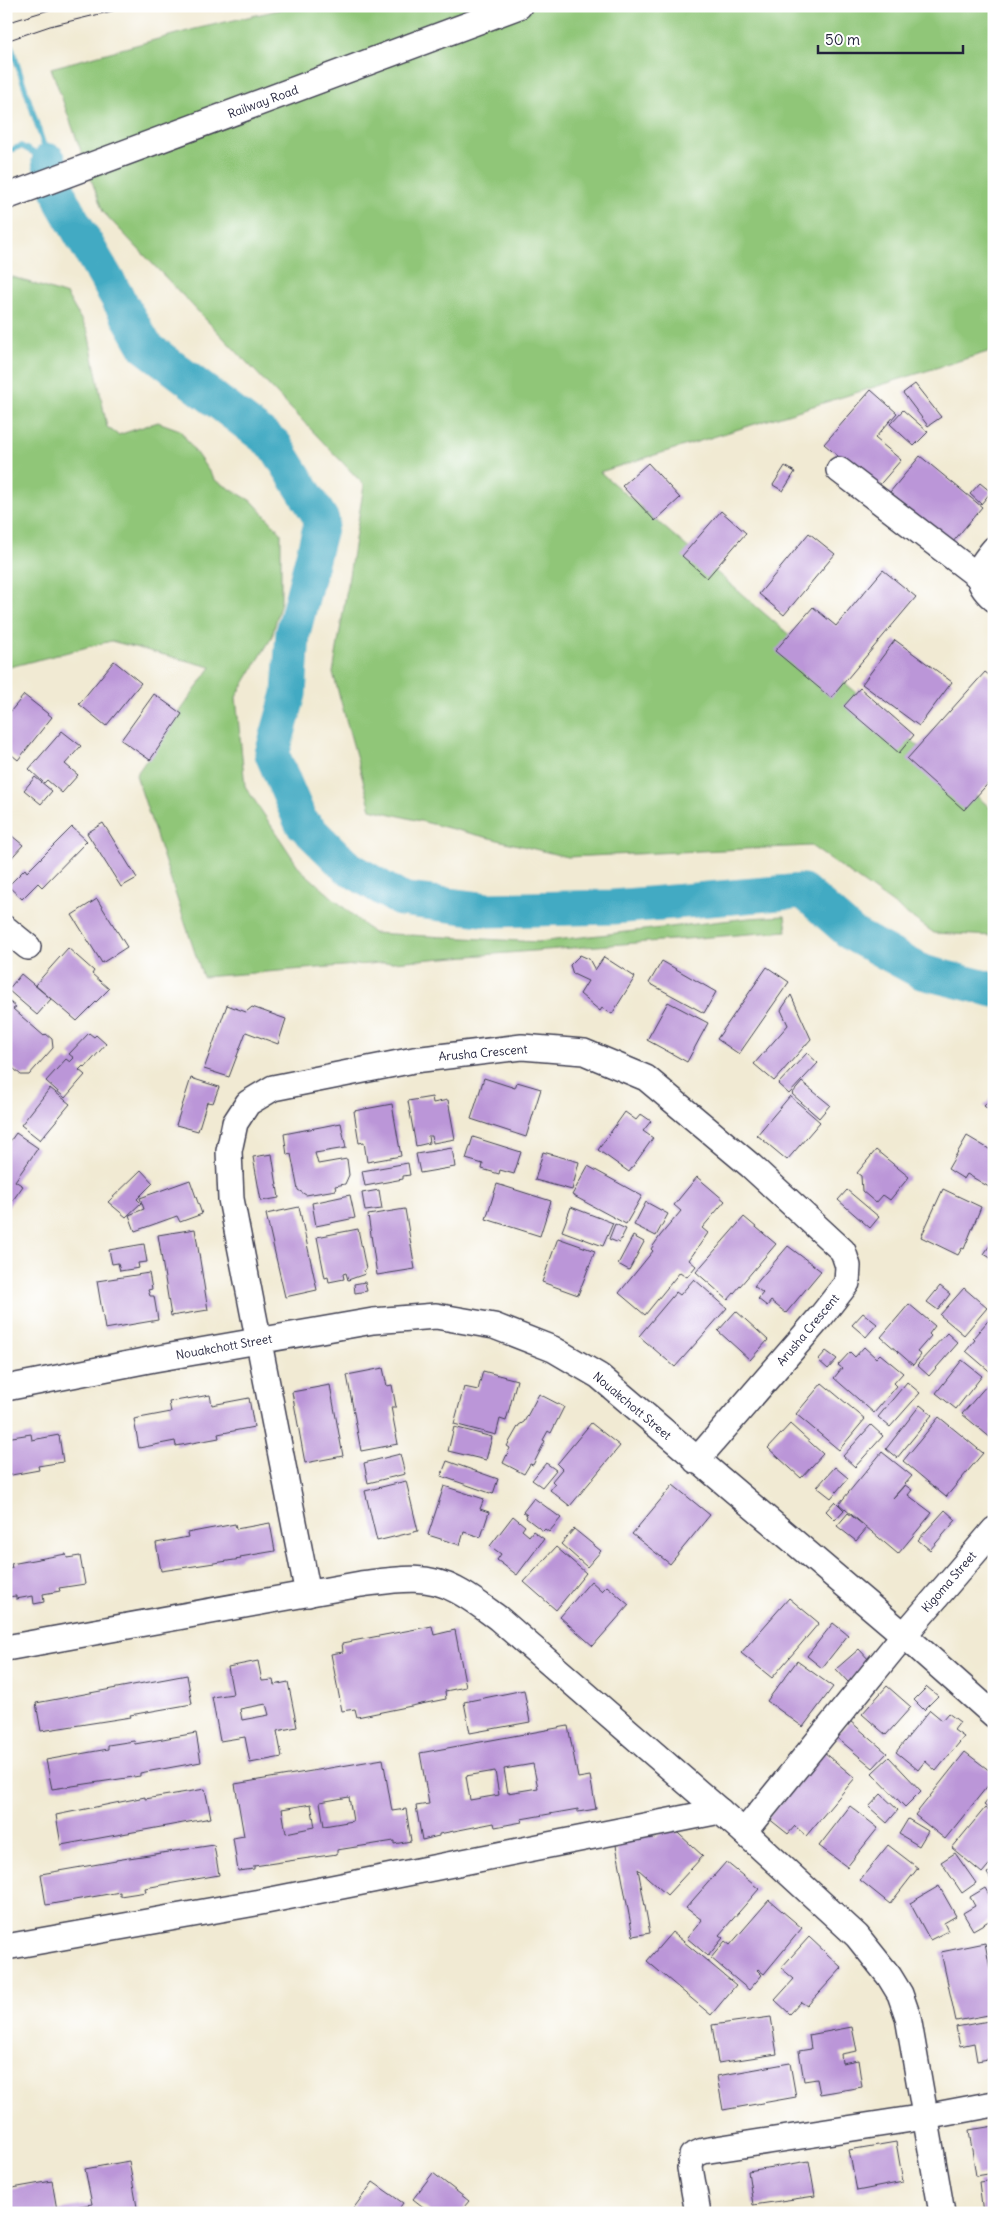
<svg xmlns="http://www.w3.org/2000/svg" width="1000" height="2219" font-family="Delius,sans-serif">
	<style>
		.green { fill: #90c678; stroke: #59745a }
		.lines { fill: none; stroke-linecap: round; stroke-linejoin: round }
		.stream { stroke: #43aac3; stroke-width: 5.5 }
		.river { stroke: #43aac3; stroke-width: 35 }
		.building { fill: #bb96d8; fill-rule: evenodd }
		.minor-casing { stroke: #414052; stroke-width: 28 }
		.minor { stroke: #fff; stroke-width: 25 }
		.tram { stroke: #22223b; stroke-width: 1 }
		.labels { text-anchor: middle; stroke-width: 4.5; stroke-linejoin: round; paint-order: stroke }
		.street-label { font-size: 12px; fill: #22223b; stroke: #fff }
	</style>
	<rect width="100%" height="100%" fill="#fff"/>
	<filter id="ink" filterUnits="userSpaceOnUse"><feTurbulence type="fractalNoise" baseFrequency=".02" numOctaves="2"/><feDisplacementMap in="SourceGraphic" scale="10" xChannelSelector="R" yChannelSelector="G"/><feConvolveMatrix kernelMatrix="1 2 1 2 8 2 1 2 1" color-interpolation-filters="sRGB"/></filter>
	<filter id="wash" filterUnits="userSpaceOnUse"><feTurbulence type="fractalNoise" baseFrequency=".0096" numOctaves="4" result="noise"/><feDisplacementMap in="SourceGraphic" scale="20" xChannelSelector="R" yChannelSelector="G"/><feGaussianBlur stdDeviation="1.12" result="paint"/><feColorMatrix in="noise" values="0 0 0 0 0 0 0 0 0 0 0 0 0 0 0 0 0 1.4 0 .05"/><feComposite in="paint" operator="in"/></filter>
	<g filter="url(#wash)">
		<rect width="100%" height="100%" fill="#f1ead3"/>
		<g class="green">
			<polygon points="296,6 994,6 994,350 600,472 994,811 994,936 934,933 811,846 567,857 371,809 333,673 364,485 103,212 51,68 195,29"/>
			<polygon points="13,277 67,295 88,332 107,427 118,435 158,422 180,430 215,480 253,502 281,533 281,601 272,637 236,697 245,786 300,869 373,933 538,942 749,918 785,916 787,931 203,977 136,775 211,667 111,641 6,668 6,278"/>
		</g>
		<g class="lines">
			<g class="stream">
				<polyline points="6,30 49,161"/>
				<polyline points="6,152 21,146 49,161"/>
			</g>
			<polyline class="river" points="49,161 62,202 146,347 275,445 322,520 293,633 289,694 272,754 301,822 347,867 400,899 489,910 613,907 803,891 852,934 922,972 994,990"/>
		</g>
		<g id="blocks">
			<g class="building">
				<polygon points="915,384 941,417 928,426 903,393"/>
				<polygon points="871,390 897,413 875,438 901,460 876,489 824,444"/>
				<polygon points="903,410 928,432 914,446 890,424"/>
				<polygon points="920,456 982,507 947,549 885,498"/>
				<polygon points="648,463 680,498 655,521 622,486"/>
				<polygon points="785,466 795,472 783,491 773,485"/>
				<polygon points="980,483 991,492 981,504 970,494"/>
				<polygon points="721,511 746,533 707,578 682,556"/>
				<polygon points="809,533 835,554 784,615 759,594"/>
				<polygon points="883,570 916,597 831,698 775,651 813,607 836,626"/>
				<polygon points="895,640 952,682 919,726 862,684"/>
				<polygon points="114,661 141,683 106,726 79,704"/>
				<polygon points="985,672 994,679 994,687 990,691 994,695 994,777 964,810 907,759"/>
				<polygon points="860,688 914,735 899,753 844,706"/>
				<polygon points="154,694 182,714 150,760 121,740"/>
				<polygon points="24,695 52,717 18,760 6,750 6,717"/>
				<polygon points="62,731 81,746 65,764 78,775 62,793 47,780 44,783 29,769"/>
				<polygon points="35,777 52,791 41,804 24,790"/>
				<polygon points="103,823 137,878 121,887 87,833"/>
				<polygon points="72,827 87,841 42,887 38,883 22,899 8,886 25,869 27,872"/>
				<polygon points="6,831 23,845 6,864"/>
				<polygon points="97,899 127,947 102,963 72,915"/>
				<polygon points="68,948 94,971 92,974 109,989 77,1021 35,985"/>
				<polygon points="580,955 589,959 595,970 604,957 635,977 612,1014 602,1008 600,1011 580,994 588,981 573,974 570,965"/>
				<polygon points="662,961 716,992 704,1013 649,983"/>
				<polygon points="767,967 789,982 739,1054 717,1039"/>
				<polygon points="21,974 51,999 37,1015 8,990"/>
				<polygon points="791,995 811,1039 774,1081 754,1064 788,1025 781,1010"/>
				<polygon points="6,999 16,1007 13,1009 44,1036 46,1034 52,1039 53,1048 29,1075 21,1075 6,1062"/>
				<polygon points="668,1002 708,1023 687,1062 647,1040"/>
				<polygon points="227,1005 246,1012 252,1007 286,1019 278,1044 246,1032 229,1077 204,1069"/>
				<polygon points="89,1033 94,1037 96,1035 106,1044 85,1068 83,1066 79,1070 85,1075 65,1098 46,1081 66,1059 70,1062 74,1058 69,1054"/>
				<polygon points="807,1053 818,1063 789,1094 778,1084"/>
				<polygon points="191,1078 219,1087 213,1103 207,1102 198,1131 176,1125"/>
				<polygon points="484,1078 515,1088 517,1082 541,1089 526,1137 471,1119"/>
				<polygon points="802,1082 830,1105 819,1118 792,1094"/>
				<polygon points="50,1088 70,1104 40,1140 21,1125"/>
				<polygon points="994,1095 994,1114 984,1106"/>
				<polygon points="790,1096 820,1122 787,1160 757,1135"/>
				<polygon points="432,1097 433,1103 448,1100 455,1139 433,1143 432,1136 428,1136 429,1143 416,1146 408,1101"/>
				<polygon points="392,1104 401,1156 367,1162 364,1142 359,1143 354,1111"/>
				<polygon points="625,1112 636,1120 641,1114 651,1121 643,1131 653,1138 629,1172 598,1150"/>
				<polygon points="341,1123 346,1148 315,1153 318,1164 347,1159 349,1175 345,1184 335,1186 336,1190 306,1195 298,1190 291,1154 287,1155 284,1134"/>
				<polygon points="16,1133 38,1148 15,1181 23,1186 6,1210 6,1147"/>
				<polygon points="967,1136 994,1152 994,1190 967,1174 964,1179 948,1169"/>
				<polygon points="473,1137 521,1152 514,1174 500,1170 499,1174 482,1169 483,1164 466,1159"/>
				<polygon points="452,1148 455,1167 420,1173 416,1154"/>
				<polygon points="876,1150 909,1177 890,1200 883,1195 876,1203 862,1191 861,1176 857,1173"/>
				<polygon points="543,1152 579,1162 572,1190 535,1180"/>
				<polygon points="272,1154 279,1198 261,1201 253,1157"/>
				<polygon points="408,1163 410,1175 403,1176 403,1179 365,1186 362,1171"/>
				<polygon points="588,1166 642,1196 626,1224 572,1195"/>
				<polygon points="141,1170 153,1183 137,1199 141,1203 126,1217 108,1202"/>
				<polygon points="697,1177 725,1201 702,1228 708,1233 689,1260 696,1266 687,1277 680,1272 645,1315 619,1293 653,1251 651,1249 660,1236 681,1211 674,1205"/>
				<polygon points="190,1180 202,1214 180,1222 177,1216 135,1231 129,1215 144,1209 140,1198"/>
				<polygon points="497,1184 551,1201 540,1236 486,1219"/>
				<polygon points="943,1189 981,1207 964,1249 962,1248 958,1255 921,1237"/>
				<polygon points="379,1190 382,1209 365,1211 362,1193"/>
				<polygon points="847,1190 879,1217 870,1228 838,1200"/>
				<polygon points="350,1195 355,1218 316,1226 312,1203"/>
				<polygon points="646,1202 668,1214 656,1236 634,1225"/>
				<polygon points="299,1207 317,1290 285,1297 266,1214"/>
				<polygon points="571,1207 613,1223 603,1246 562,1231"/>
				<polygon points="405,1209 415,1269 377,1275 368,1215"/>
				<polygon points="744,1217 776,1244 728,1300 696,1272"/>
				<polygon points="615,1224 626,1229 619,1243 609,1239"/>
				<polygon points="195,1229 208,1310 171,1316 158,1235"/>
				<polygon points="358,1229 366,1269 364,1270 365,1274 348,1280 346,1273 343,1274 344,1279 329,1282 328,1277 325,1278 317,1237"/>
				<polygon points="633,1236 644,1242 629,1270 618,1264"/>
				<polygon points="558,1238 595,1251 578,1295 542,1282"/>
				<polygon points="994,1239 994,1260 984,1254"/>
				<polygon points="144,1244 147,1262 138,1263 139,1268 120,1271 118,1263 112,1264 109,1250"/>
				<polygon points="788,1246 821,1271 786,1313 771,1301 767,1306 758,1299 763,1293 754,1286"/>
				<polygon points="149,1273 152,1289 148,1290 150,1296 154,1296 158,1320 105,1329 97,1281"/>
				<polygon points="694,1279 727,1308 675,1367 639,1336 676,1292 680,1295"/>
				<polygon points="365,1282 367,1291 355,1293 354,1284"/>
				<polygon points="940,1286 950,1294 938,1310 927,1302"/>
				<polygon points="964,1288 987,1308 964,1335 940,1315"/>
				<polygon points="909,1304 935,1326 929,1334 931,1336 917,1352 921,1355 913,1365 881,1337"/>
				<polygon points="736,1311 768,1340 750,1360 718,1331"/>
				<polygon points="863,1313 877,1324 866,1337 852,1325"/>
				<polygon points="994,1314 993,1357 994,1375 966,1351 975,1340 973,1338"/>
				<polygon points="947,1333 958,1343 929,1376 917,1365"/>
				<polygon points="864,1347 876,1358 880,1354 903,1373 894,1383 897,1386 874,1413 834,1378 842,1368 838,1365 850,1352 855,1357"/>
				<polygon points="826,1351 837,1359 828,1369 818,1360"/>
				<polygon points="962,1360 982,1376 956,1409 936,1393"/>
				<polygon points="383,1368 387,1386 392,1385 396,1407 391,1407 398,1444 361,1451 347,1375"/>
				<polygon points="483,1371 517,1380 506,1421 500,1419 496,1435 454,1424 464,1387 478,1390"/>
				<polygon points="907,1382 920,1393 890,1427 878,1417"/>
				<polygon points="822,1383 865,1419 839,1450 796,1414"/>
				<polygon points="330,1385 343,1456 305,1463 292,1392"/>
				<polygon points="987,1385 994,1390 992,1439 962,1414"/>
				<polygon points="539,1394 564,1407 551,1433 548,1431 543,1440 545,1441 533,1465 530,1464 524,1474 503,1463 510,1448 507,1446 519,1425 524,1422"/>
				<polygon points="210,1395 212,1405 249,1398 254,1427 218,1434 219,1438 176,1446 175,1441 139,1448 134,1419 171,1412 169,1402"/>
				<polygon points="920,1405 932,1415 897,1458 886,1449"/>
				<polygon points="939,1417 983,1453 946,1497 903,1461"/>
				<polygon points="591,1423 620,1446 570,1506 550,1490 555,1484 552,1481 562,1469 557,1464"/>
				<polygon points="790,1424 823,1454 801,1478 768,1448"/>
				<polygon points="871,1425 883,1436 855,1467 843,1456"/>
				<polygon points="454,1427 492,1437 486,1460 448,1451"/>
				<polygon points="31,1434 32,1440 59,1435 63,1462 38,1466 39,1470 6,1476 6,1438"/>
				<polygon points="882,1452 912,1476 893,1498 905,1485 912,1490 908,1495 932,1513 898,1554 839,1504"/>
				<polygon points="400,1454 405,1474 368,1483 364,1463"/>
				<polygon points="447,1461 498,1479 493,1494 441,1476"/>
				<polygon points="546,1463 556,1470 542,1487 532,1480"/>
				<polygon points="835,1467 848,1478 831,1498 817,1487"/>
				<polygon points="406,1481 418,1531 377,1541 365,1491"/>
				<polygon points="673,1485 710,1515 670,1564 632,1534"/>
				<polygon points="444,1486 484,1499 480,1509 489,1512 481,1537 464,1532 460,1545 428,1535"/>
				<polygon points="534,1498 561,1518 549,1532 545,1529 543,1531 526,1518 527,1515 523,1512"/>
				<polygon points="835,1501 844,1510 835,1520 826,1511"/>
				<polygon points="945,1510 956,1520 930,1550 918,1540"/>
				<polygon points="848,1513 867,1528 856,1541 837,1526"/>
				<polygon points="513,1516 525,1526 522,1530 529,1536 533,1531 544,1539 517,1575 497,1560 501,1554 490,1546"/>
				<polygon points="270,1523 275,1551 240,1557 241,1559 161,1571 156,1543 188,1537 187,1533 235,1524 236,1529"/>
				<polygon points="574,1529 601,1551 587,1567 561,1544"/>
				<polygon points="556,1547 586,1573 556,1610 524,1582"/>
				<polygon points="66,1554 67,1558 80,1556 85,1584 59,1588 60,1591 43,1594 44,1602 34,1604 33,1596 16,1599 16,1596 6,1597 6,1569 12,1568 11,1564"/>
				<polygon points="591,1581 602,1591 607,1586 629,1605 593,1646 560,1617"/>
				<polygon points="789,1598 819,1623 772,1678 741,1653"/>
				<polygon points="833,1623 848,1635 822,1668 807,1656"/>
				<polygon points="432,1626 434,1635 455,1630 466,1687 445,1691 446,1699 357,1717 355,1709 342,1711 331,1654 343,1652 342,1643"/>
				<polygon points="859,1649 870,1661 848,1682 836,1669"/>
				<path d="M258 1661 262 1681 273 1680 274 1685 288 1682 297 1727 277 1731 282 1757 250 1763 245 1737 220 1741 212 1697 233 1694 228 1667ZM266 1704 269 1715 242 1720 240 1709Z"/>
				<polygon points="797,1661 833,1687 803,1727 767,1701"/>
				<polygon points="187,1675 192,1704 130,1715 131,1717 41,1731 36,1703"/>
				<polygon points="887,1686 911,1707 886,1735 862,1714"/>
				<polygon points="927,1687 938,1696 924,1710 914,1700"/>
				<polygon points="524,1690 530,1722 470,1733 464,1702"/>
				<polygon points="930,1710 942,1720 948,1713 960,1722 954,1730 964,1737 936,1771 925,1761 918,1770 896,1752"/>
				<polygon points="850,1721 887,1753 873,1768 836,1737"/>
				<path d="M568 1726 578 1778 590 1776 596 1809 578 1812V1809L521 1819 522 1822 495 1827 494 1823 439 1834V1836L422 1840 416 1806 429 1804 420 1753ZM533 1764 538 1788 508 1793 504 1769ZM495 1771 499 1795 470 1800 466 1776Z"/>
				<polygon points="196,1733 201,1762 140,1773 140,1776 52,1789 46,1760 108,1749 108,1745 134,1741 135,1744"/>
				<polygon points="824,1752 855,1778 806,1836 795,1826 788,1834 768,1818"/>
				<polygon points="965,1752 994,1774 994,1778 945,1839 915,1815"/>
				<polygon points="889,1757 921,1791 905,1807 872,1773"/>
				<path d="M383 1759 392 1811 406 1809 411 1841 394 1844V1841L337 1850V1854L254 1866V1869L238 1871 233 1838 244 1836 235 1784ZM349 1797 353 1821 324 1826 320 1802ZM311 1804 315 1827 286 1833 282 1809Z"/>
				<polygon points="205,1789 211,1818 61,1845 56,1815 145,1797 145,1799"/>
				<polygon points="994,1793 994,1813 984,1805"/>
				<polygon points="881,1794 898,1810 887,1823 869,1807"/>
				<polygon points="850,1806 878,1828 847,1867 819,1846"/>
				<polygon points="985,1808 994,1815 994,1859 982,1873 952,1848"/>
				<polygon points="908,1819 928,1831 919,1846 899,1834"/>
				<polygon points="668,1824 703,1856 667,1895 638,1869 650,1933 633,1936 615,1840 651,1833 656,1838"/>
				<polygon points="214,1845 219,1875 145,1888 146,1892 120,1896 120,1892 46,1905 41,1874 116,1861 116,1860"/>
				<polygon points="888,1845 918,1868 890,1904 860,1880"/>
				<polygon points="955,1853 976,1883 962,1893 941,1862"/>
				<polygon points="726,1862 759,1889 719,1935 723,1938 708,1956 687,1938 702,1920 686,1908"/>
				<polygon points="994,1870 994,1885 987,1873"/>
				<polygon points="939,1886 956,1916 944,1923 948,1931 930,1940 910,1903"/>
				<polygon points="985,1888 994,1903 994,1918 973,1930 963,1913 975,1906 970,1897"/>
				<polygon points="769,1900 802,1928 764,1974 758,1969 757,1970 762,1975 749,1990 711,1958 725,1941 730,1945"/>
				<polygon points="672,1932 736,1985 711,2015 647,1961"/>
				<polygon points="809,1937 842,1968 807,2006 801,2002 790,2014 775,2000 794,1979 781,1968"/>
				<polygon points="985,1943 994,1989 994,2014 956,2021 941,1952"/>
				<polygon points="771,2017 777,2054 718,2063 712,2025"/>
				<polygon points="994,2020 994,2058 977,2061 974,2043 960,2046 956,2027"/>
				<polygon points="852,2027 857,2051 841,2054 842,2063 858,2060 862,2087 820,2094 817,2079 804,2081 799,2051 811,2049 809,2035"/>
				<polygon points="790,2063 796,2097 723,2110 717,2076"/>
				<polygon points="994,2126 994,2173 976,2176 969,2130"/>
				<polygon points="896,2142 903,2182 857,2191 849,2150"/>
				<polygon points="129,2161 138,2213 11,2213 7,2189 52,2181 57,2210 92,2204 85,2169"/>
				<polygon points="809,2161 815,2196 753,2205 748,2171"/>
				<polygon points="433,2173 469,2201 459,2213 431,2213 413,2199"/>
				<polygon points="994,2180 994,2213 983,2213 979,2182"/>
				<polygon points="373,2182 403,2203 396,2213 350,2213"/>
			</g>
		</g>
	</g>
	<g filter="url(#ink)">
		<use href="#blocks" fill-opacity="0" stroke="#414052" stroke-width="1"/>
		<g class="lines">
			<g class="minor-casing">
				<g id="minor">
					<polyline points="6,197 519,6"/>
					<polyline points="839,470 979,577"/>
					<path d="M994 549C977 569 972 580 994 599"/>
					<polyline points="6,929 28,947"/>
					<polyline points="6,1388 154,1359 373,1321 436,1316 494,1326 553,1349 599,1376 904,1635 994,1715"/>
					<polyline points="308,1594 231,1199 229,1151 235,1123 248,1103 273,1088 414,1060 522,1047 584,1052 646,1078 751,1166 843,1251 848,1266 847,1283 822,1315 696,1461"/>
					<path d="M6 1648 361 1584C393 1580 426 1573 456 1590 470 1597 484 1608 498 1618L744 1832 857 1936 889 1976 900 1994 908 2017 942 2213"/>
					<polyline points="744,1832 904,1635 994,1530"/>
					<polyline points="6,1947 266,1901 720,1811"/>
					<polyline points="698,2213 690,2168 692,2156 703,2151 925,2117 994,2104"/>
				</g>
			</g>
			<use href="#minor" class="minor"/>
			<g class="tram">
				<polyline points="6,23 62,6"/>
				<polyline points="6,41 50,26 133,6"/>
			</g>
		</g>
	</g>
	<g class="labels">
		<g class="street-label">
			<text transform="translate(263 102) rotate(-20)" y="4">Railway Road</text>
			<text transform="translate(483 1053) rotate(-5)" y="4">Arusha Crescent</text>
			<text transform="translate(808 1330) rotate(-50)" y="4">Arusha Crescent</text>
			<text transform="translate(224 1347) rotate(-10)" y="4">Nouakchott Street</text>
			<text transform="translate(632 1406) rotate(40)" y="4">Nouakchott Street</text>
			<text transform="translate(949 1582) rotate(-49)" y="4">Kigoma Street</text>
		</g>
	</g>
	<rect width="1000" height="2219" fill="none" stroke="#fff" stroke-width="25"/>
	<path d="M818 45v8h145v-8" fill="none" stroke="#22223b" stroke-width="2.5"/>
	<text x="825" y="45" font-size="15" fill="#22223b" stroke="#ffffff" stroke-width="4" paint-order="stroke">50 m</text>
</svg>
